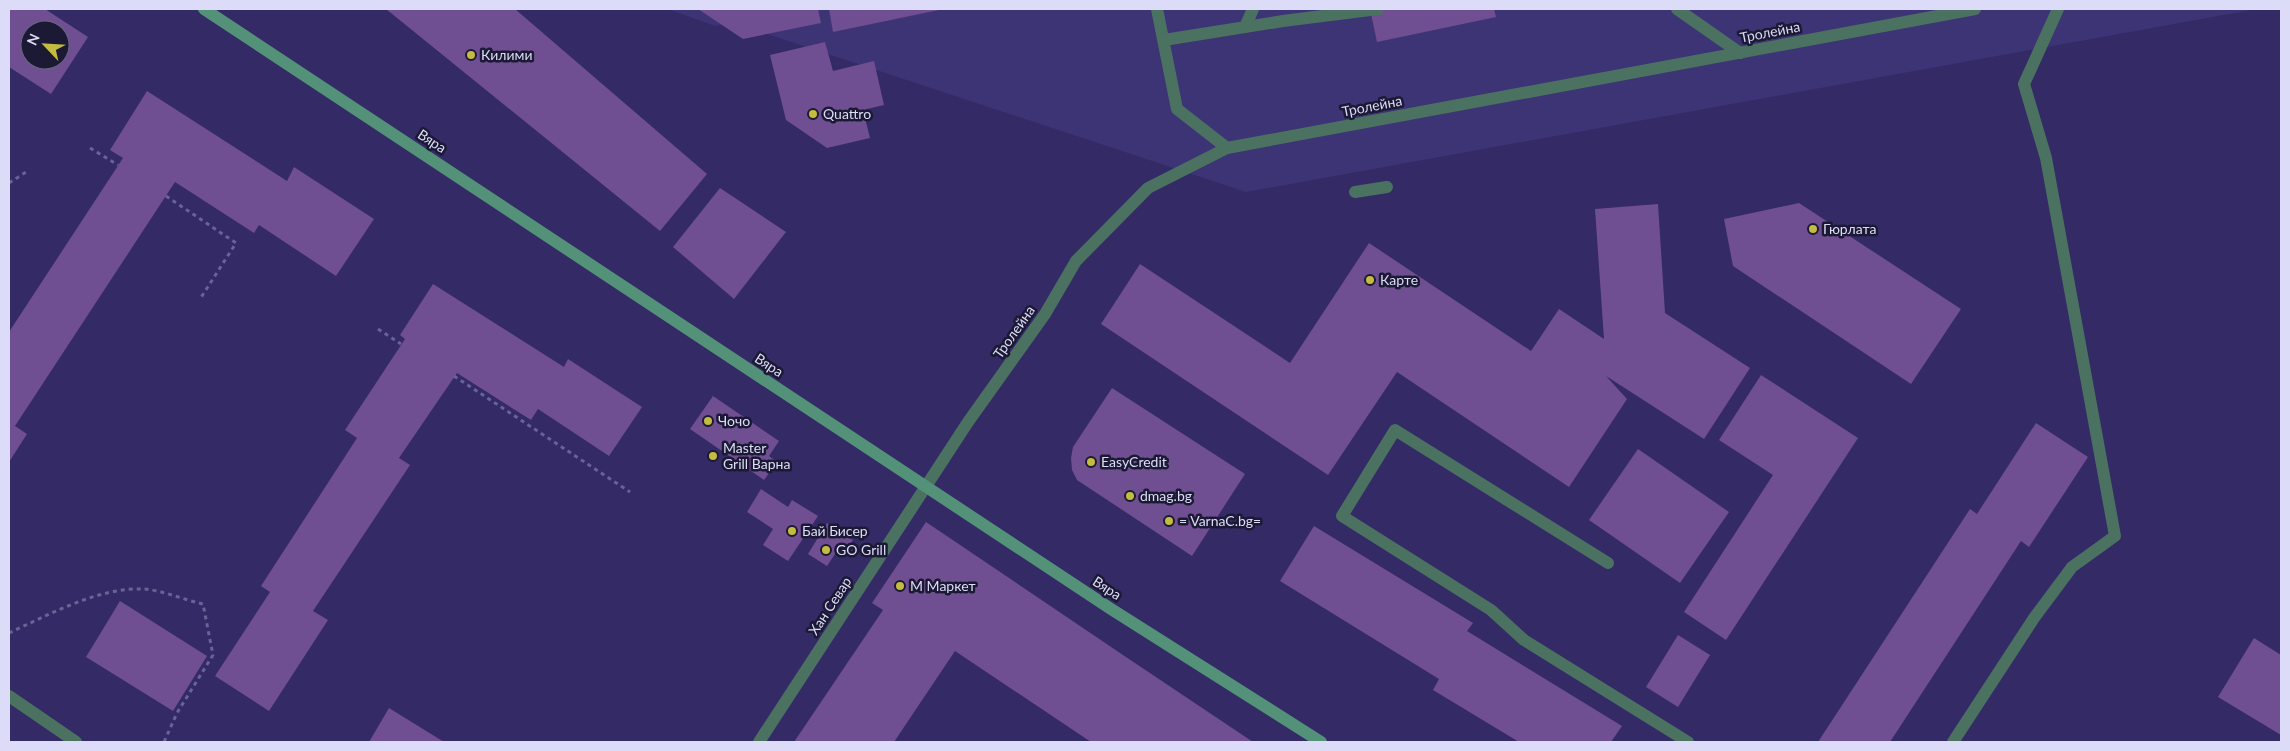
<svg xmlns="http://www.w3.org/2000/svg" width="2290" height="751" font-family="Lato,sans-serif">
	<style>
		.built { fill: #3d3476 }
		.building { fill: #704e92; fill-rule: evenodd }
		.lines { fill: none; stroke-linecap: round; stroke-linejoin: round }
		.path { stroke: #6a6395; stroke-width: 3; stroke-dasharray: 4 4; stroke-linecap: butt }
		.lane { stroke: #4b7161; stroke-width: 12 }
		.street { stroke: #4b7161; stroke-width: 12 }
		.secondary { stroke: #539178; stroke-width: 12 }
		.poi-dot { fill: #c4bc3e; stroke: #1b1933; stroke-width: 2 }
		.labels { text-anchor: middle; stroke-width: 5; stroke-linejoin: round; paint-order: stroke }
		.street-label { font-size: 14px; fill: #dcdcf9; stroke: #1b1933 }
		.poi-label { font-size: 14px; fill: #dcdcf9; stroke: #1b1933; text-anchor: start }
	</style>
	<rect width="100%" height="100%" fill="#332a66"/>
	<polygon class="built" points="668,9 2257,9 1246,192 731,22 715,26"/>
	<g class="building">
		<path d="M9 9H45L88 37 51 94 9 67ZM30 30H60V60H30Z"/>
		<polygon points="386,9 515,9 707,174 660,231"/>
		<polygon points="698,9 818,9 821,23 743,39"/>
		<polygon points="829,9 939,9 939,10 833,32"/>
		<polygon points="1370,9 1494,9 1496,17 1377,42"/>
		<polygon points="825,42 833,71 874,61 884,105 863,110 870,138 827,148 786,120 770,55"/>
		<polygon points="147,91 287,181 294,167 374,219 336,276 259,225 254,233 175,182 15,426 27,434 9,462 9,332 123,158 110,150"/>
		<polygon points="720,188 786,232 734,299 673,247"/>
		<polygon points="1799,203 1961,309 1911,384 1733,266 1724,219"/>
		<polygon points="1658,204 1665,313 1750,368 1704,439 1606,376 1627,399 1569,487 1397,372 1328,475 1101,324 1140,264 1290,363 1369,243 1531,351 1559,309 1604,339 1595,209"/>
		<polygon points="433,284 564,367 568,359 642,407 609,456 538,409 531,420 457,373 399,458 410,465 313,611 328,620 269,711 215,676 270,592 261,586 357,438 345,430 405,339 400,335"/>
		<polygon points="1761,375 1858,438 1726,640 1684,612 1773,475 1719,440"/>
		<polygon points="1112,388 1245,474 1192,556 1077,480 1072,470 1071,458 1073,447"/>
		<polygon points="713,396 779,441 769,456 777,462 764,480 690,429"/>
		<polygon points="2036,423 2088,457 2029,547 2021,541 1890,742 1818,742 1970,509 1977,514"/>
		<polygon points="1638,449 1729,512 1680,583 1589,520"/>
		<polygon points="761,489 788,507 792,500 818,516 788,561 763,545 773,529 747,512"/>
		<polygon points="926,522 1123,655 1253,742 1091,742 955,651 894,742 794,742 883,610 872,603"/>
		<polygon points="827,523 853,540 843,555 837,551 827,566 808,554"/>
		<polygon points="1314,526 1473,623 1467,631 1622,726 1611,742 1519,742 1433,690 1439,679 1280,581"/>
		<polygon points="120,601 207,656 173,711 86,657"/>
		<polygon points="1678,635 1710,655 1678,707 1646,687"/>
		<polygon points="2254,638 2281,655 2281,735 2218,697"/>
		<polygon points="389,708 444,742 369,742"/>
	</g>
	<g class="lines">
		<g class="path">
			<polyline points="90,148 118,165"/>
			<polyline points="9,183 26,172"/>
			<polyline points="166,196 236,243 200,299"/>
			<polyline points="378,329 401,344"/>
			<polyline points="454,376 630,492"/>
			<path d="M9 633C48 615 99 587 143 589 162 590 184 600 203 604L213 655 177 713 164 742"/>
		</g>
		<g class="lane">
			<polyline points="1157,9 1177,109 1227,148"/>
			<polyline points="1677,9 1740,53"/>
			<polyline points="1245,27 1253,9"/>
			<polyline points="1164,40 1283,21 1378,9"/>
			<polyline points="1355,192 1387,187"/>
			<polyline points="1608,563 1395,430 1342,516 1491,610 1524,640 1688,742"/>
			<polyline points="1953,742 2034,618 2072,567 2115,536 2046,158 2024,84 2058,9"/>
		</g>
		<g class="street">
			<polyline points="9,696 76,742"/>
			<polyline points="759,742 968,422 1045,314 1076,261 1148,188 1227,148 1975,9"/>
		</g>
		<polyline class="secondary" points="204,9 1111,609 1321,742"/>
	</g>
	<g class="poi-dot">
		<circle cx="471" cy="55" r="5"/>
		<circle cx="813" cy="114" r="5"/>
		<circle cx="1813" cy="229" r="5"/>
		<circle cx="1370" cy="280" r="5"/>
		<circle cx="708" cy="421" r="5"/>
		<circle cx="713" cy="456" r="5"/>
		<circle cx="1091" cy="462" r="5"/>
		<circle cx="1130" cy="496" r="5"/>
		<circle cx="1169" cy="521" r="5"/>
		<circle cx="792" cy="531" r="5"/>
		<circle cx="826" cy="550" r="5"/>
		<circle cx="900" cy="586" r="5"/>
	</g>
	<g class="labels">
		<g class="street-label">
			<text transform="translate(1770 32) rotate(-11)" y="5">Тролейна</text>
			<text transform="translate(1372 106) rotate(-11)" y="5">Тролейна</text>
			<text transform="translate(432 141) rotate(33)" y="5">Вяра</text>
			<text transform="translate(1014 332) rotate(-55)" y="5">Тролейна</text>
			<text transform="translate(769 365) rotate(33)" y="5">Вяра</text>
			<text transform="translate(1107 588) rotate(33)" y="5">Вяра</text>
			<text transform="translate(830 606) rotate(-57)" y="5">Хан Севар</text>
		</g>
		<g class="poi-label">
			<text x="481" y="60">Килими</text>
			<text x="823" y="119">Quattro</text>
			<text x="1823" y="234">Гюрлата</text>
			<text x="1380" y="285">Карте</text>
			<text x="718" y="426">Чочо</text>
			<text x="723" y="453">Master<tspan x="723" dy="16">Grill Варна</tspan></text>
			<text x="1101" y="467">EasyCredit</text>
			<text x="1140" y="501">dmag.bg</text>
			<text x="1179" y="526">= VarnaC.bg=</text>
			<text x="802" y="536">Бай Бисер</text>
			<text x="836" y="555">GO Grill</text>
			<text x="910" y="591">М Маркет</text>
		</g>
	</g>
	<rect width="2290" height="751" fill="none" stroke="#dcdcf9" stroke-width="20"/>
	<g transform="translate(45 45) rotate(295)"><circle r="24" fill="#1b1933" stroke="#686782"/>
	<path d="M0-4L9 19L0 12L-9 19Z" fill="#c4bc3e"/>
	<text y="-8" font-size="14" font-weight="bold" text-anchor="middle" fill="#dcdcf9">N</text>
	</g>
</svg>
